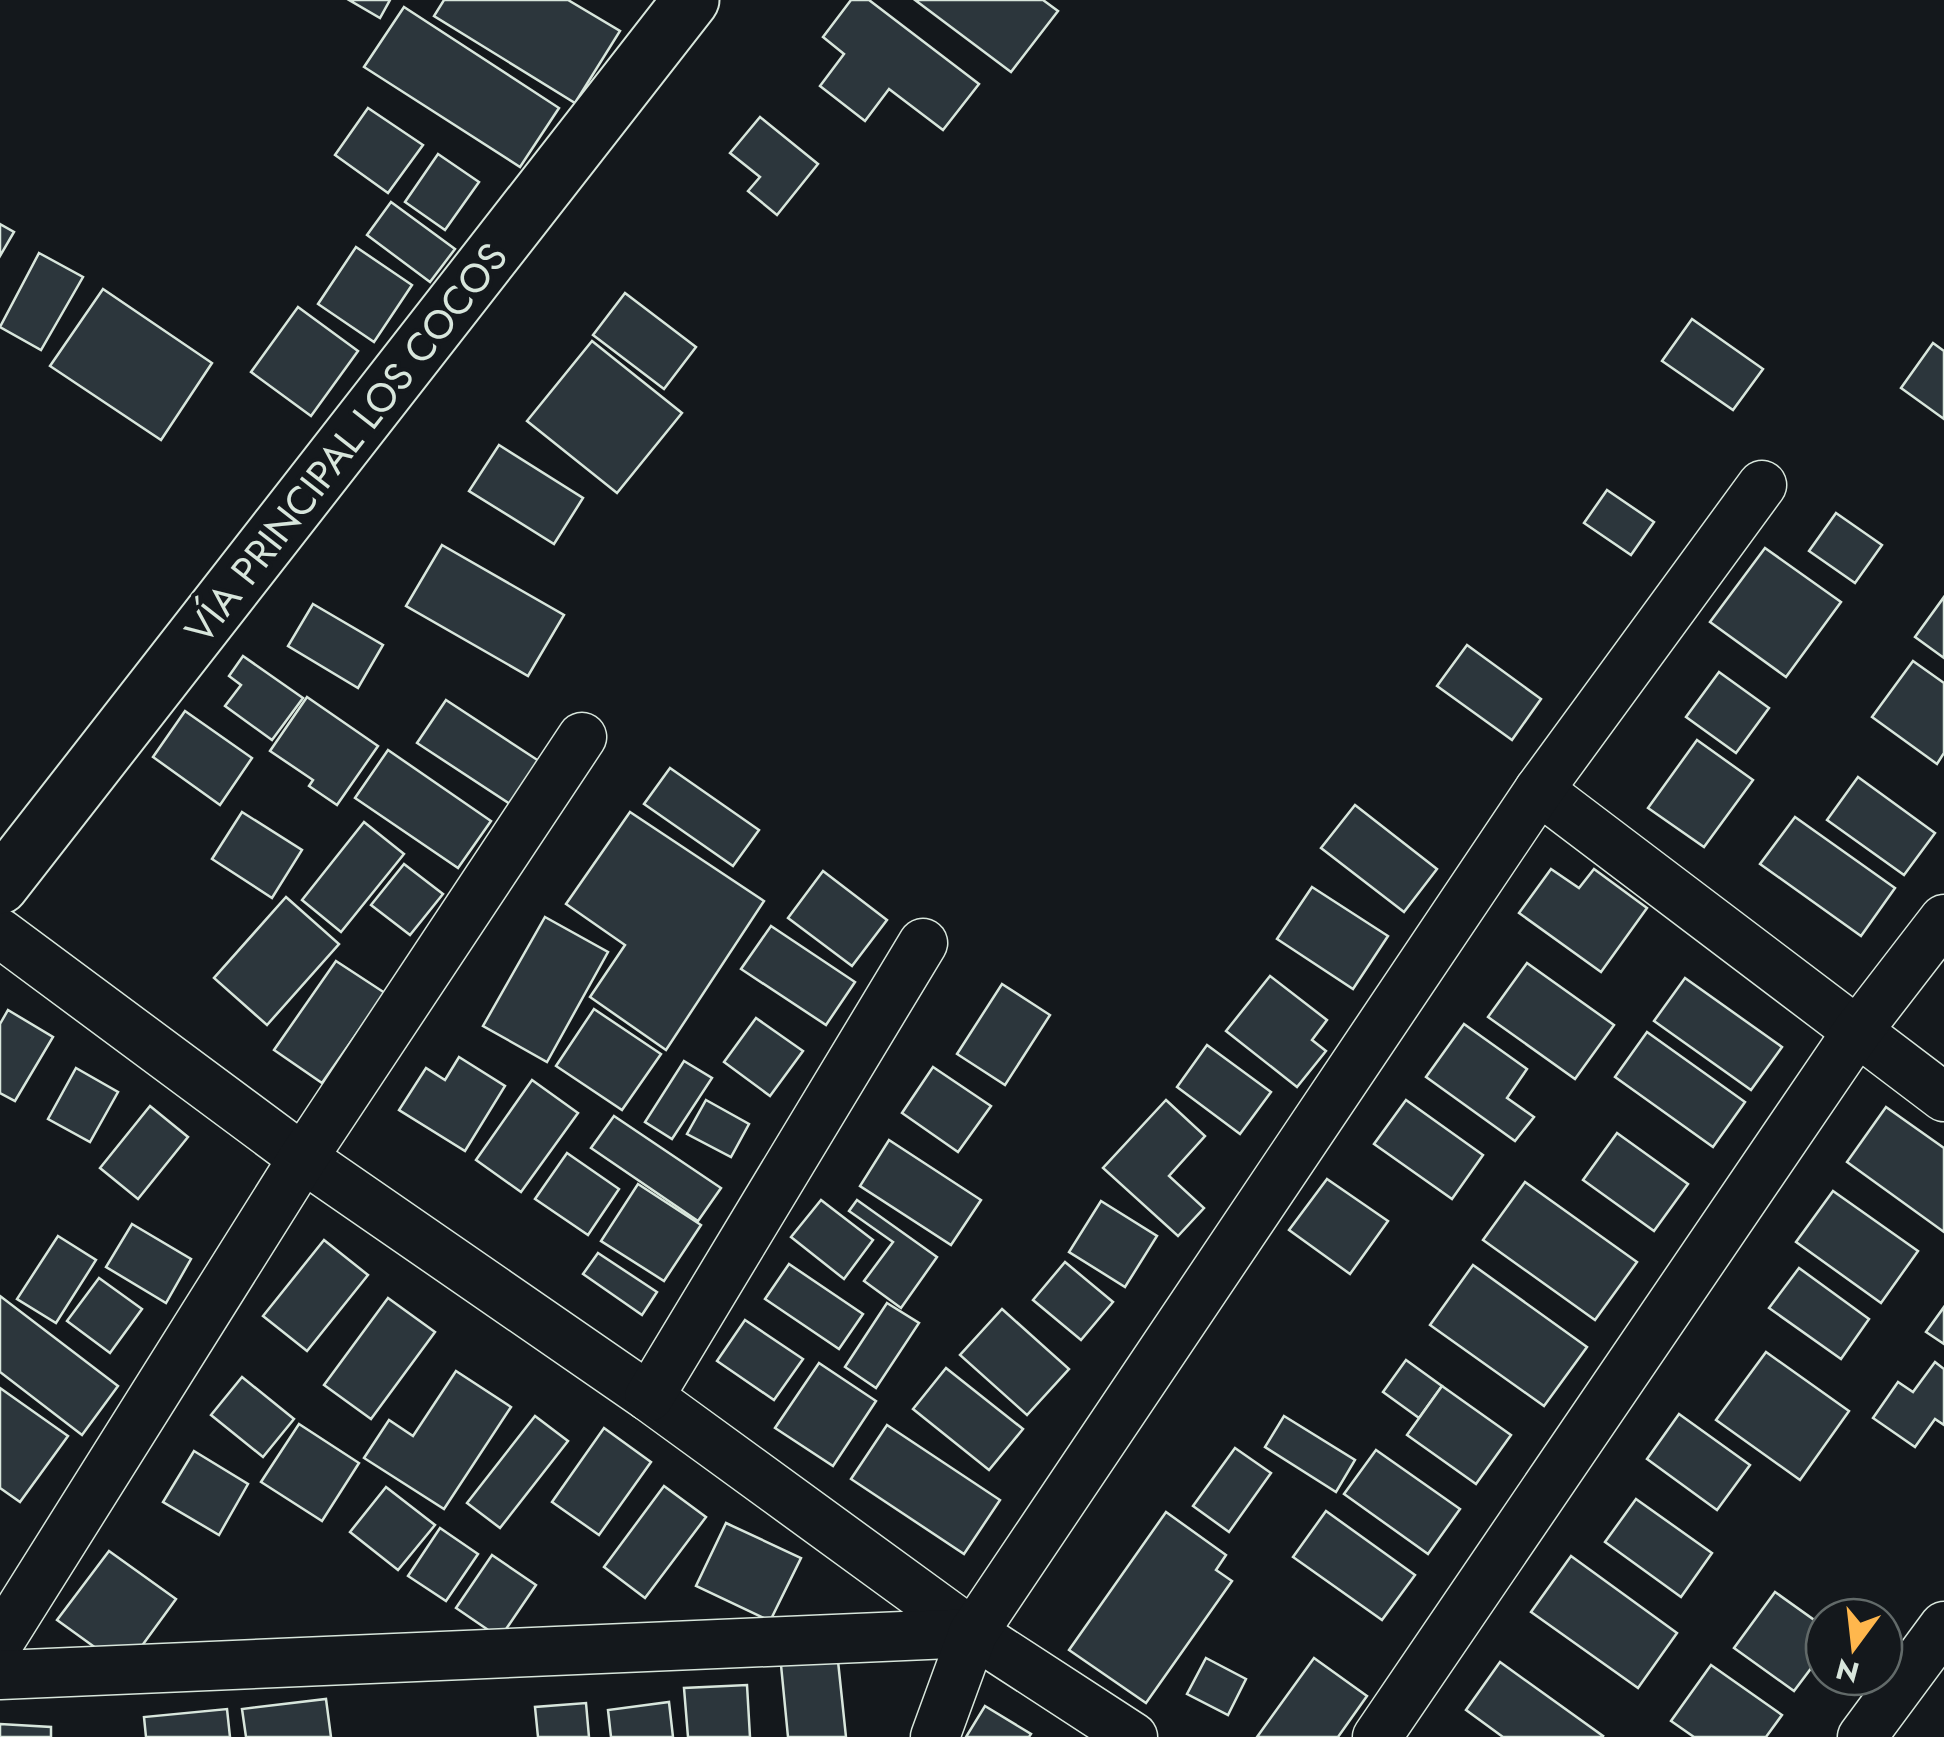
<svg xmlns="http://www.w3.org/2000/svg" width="1944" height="1737" font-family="Jost,sans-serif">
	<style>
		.building { fill: #2c363c; stroke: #d8e6dc; stroke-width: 2.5 }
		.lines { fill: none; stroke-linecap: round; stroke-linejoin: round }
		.minor-casing { stroke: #d8e6dc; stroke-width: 51 }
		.tertiary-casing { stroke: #d8e6dc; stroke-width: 59 }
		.minor { stroke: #14181c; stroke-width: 48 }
		.tertiary { stroke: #14181c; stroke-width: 55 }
		.labels { text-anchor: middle; stroke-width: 8; stroke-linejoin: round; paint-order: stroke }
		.street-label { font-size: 40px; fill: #d8e6dc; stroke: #14181c }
	</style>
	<rect width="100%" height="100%" fill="#14181c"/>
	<g class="building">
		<polygon points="349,0 390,0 380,18"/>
		<polygon points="444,0 568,0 620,31 575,103 434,16"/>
		<polygon points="851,0 869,0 979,84 943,130 889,89 865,121 820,86 844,54 823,37"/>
		<polygon points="915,0 1043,0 1058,11 1011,72"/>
		<polygon points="404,7 559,108 520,167 364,67"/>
		<polygon points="368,108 423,145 388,193 335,155"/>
		<polygon points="760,117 818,164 777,215 748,191 760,177 730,153"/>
		<polygon points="438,154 479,182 445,230 405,202"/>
		<polygon points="391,202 455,249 430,282 367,235"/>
		<polygon points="0,224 14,232 0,256"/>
		<polygon points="356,247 412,285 374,342 318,304"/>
		<polygon points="39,253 83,277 41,350 0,327"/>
		<polygon points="103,289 212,363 161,440 50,366"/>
		<polygon points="625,293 696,347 664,389 593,335"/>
		<polygon points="298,307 358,351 311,416 251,372"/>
		<polygon points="1692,319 1763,369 1733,410 1662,361"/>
		<polygon points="592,341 682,413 617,493 527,421"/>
		<polygon points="1933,343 1944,351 1944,419 1901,388"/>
		<polygon points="499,445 583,498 554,544 469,491"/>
		<polygon points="1607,490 1654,522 1631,555 1584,523"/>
		<polygon points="1836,513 1882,545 1855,583 1809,551"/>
		<polygon points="442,545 564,615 528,676 406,606"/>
		<polygon points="1765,548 1841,602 1786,677 1710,622"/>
		<polygon points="1944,597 1944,658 1915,637"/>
		<polygon points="313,604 383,645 358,688 288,646"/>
		<polygon points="1467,645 1541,699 1512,740 1437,686"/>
		<polygon points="243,656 303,698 272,740 225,706 241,685 229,676"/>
		<polygon points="1913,661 1944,683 1944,753 1937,764 1872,717"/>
		<polygon points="1719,672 1769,708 1736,753 1686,717"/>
		<polygon points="307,697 378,746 337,805 309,786 313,780 270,751"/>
		<polygon points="446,700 539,761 510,804 417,743"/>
		<polygon points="185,711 252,758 220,805 153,757"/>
		<polygon points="1697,740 1753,780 1704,847 1648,808"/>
		<polygon points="388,750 491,821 458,868 355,798"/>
		<polygon points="670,768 759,830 733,866 644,804"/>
		<polygon points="1858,777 1935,833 1904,875 1827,820"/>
		<polygon points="1355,805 1437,869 1404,912 1321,848"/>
		<polygon points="242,812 302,850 272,898 212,859"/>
		<polygon points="630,812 764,901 666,1050 590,997 625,945 566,904"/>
		<polygon points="1795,817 1895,888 1861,936 1760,864"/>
		<polygon points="364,822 404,854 341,932 302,900"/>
		<polygon points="404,864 443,894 410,935 371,905"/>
		<polygon points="1551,869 1579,888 1594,869 1647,908 1601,972 1519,913"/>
		<polygon points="823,871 887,920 852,966 788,918"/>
		<polygon points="1312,887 1388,936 1353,989 1277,939"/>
		<polygon points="286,897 339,944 267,1025 214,978"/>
		<polygon points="545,917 608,952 547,1062 483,1026"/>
		<polygon points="771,926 855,982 826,1025 741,969"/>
		<polygon points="336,961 385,993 322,1083 274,1050"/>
		<polygon points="1527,963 1614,1025 1575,1079 1488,1017"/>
		<polygon points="1270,976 1327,1020 1312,1040 1326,1051 1297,1087 1226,1031"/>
		<polygon points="1685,978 1782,1047 1751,1090 1654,1021"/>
		<polygon points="1002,984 1050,1015 1005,1085 957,1054"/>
		<polygon points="594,1009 661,1054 622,1110 556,1066"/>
		<polygon points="8,1010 53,1037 15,1101 0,1093 0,1024"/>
		<polygon points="756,1018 803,1051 770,1096 724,1062"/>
		<polygon points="1464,1024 1527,1069 1507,1098 1534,1117 1515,1141 1426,1077"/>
		<polygon points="1647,1032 1745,1102 1713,1147 1615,1077"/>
		<polygon points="1207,1045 1271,1092 1240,1134 1177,1087"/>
		<polygon points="459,1057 505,1086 465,1151 399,1110 426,1068 445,1080"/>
		<polygon points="684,1061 712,1078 672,1139 645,1122"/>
		<polygon points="933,1067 991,1106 958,1152 902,1113"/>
		<polygon points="76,1068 118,1092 90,1142 48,1119"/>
		<polygon points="532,1080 578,1113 521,1192 476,1160"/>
		<polygon points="706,1100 749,1124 731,1157 687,1134"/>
		<polygon points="1166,1100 1205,1136 1169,1176 1204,1208 1178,1236 1103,1168"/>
		<polygon points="1406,1100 1483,1155 1452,1199 1374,1144"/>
		<polygon points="150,1106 188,1137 138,1199 100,1168"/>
		<polygon points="1886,1107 1944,1148 1944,1232 1847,1162"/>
		<polygon points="614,1116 721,1188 698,1221 591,1148"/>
		<polygon points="1617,1133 1688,1184 1654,1231 1583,1180"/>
		<polygon points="889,1140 981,1200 951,1245 860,1186"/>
		<polygon points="567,1153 619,1189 588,1235 535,1199"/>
		<polygon points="1327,1179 1388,1221 1350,1274 1289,1230"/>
		<polygon points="1525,1182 1637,1262 1595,1320 1483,1240"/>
		<polygon points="638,1184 701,1225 664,1281 601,1241"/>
		<polygon points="1833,1191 1918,1251 1881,1303 1796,1242"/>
		<polygon points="821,1200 873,1240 844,1279 791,1237"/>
		<polygon points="857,1200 937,1257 901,1308 864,1281 893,1242 849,1211"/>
		<polygon points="1101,1201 1157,1236 1125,1287 1069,1252"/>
		<polygon points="132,1224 191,1259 166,1303 106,1267"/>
		<polygon points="58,1236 96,1260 56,1323 17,1299"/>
		<polygon points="324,1240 368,1275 307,1351 263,1316"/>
		<polygon points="598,1253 657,1292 642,1315 583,1274"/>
		<polygon points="1065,1262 1113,1302 1081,1340 1033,1300"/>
		<polygon points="789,1264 863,1314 839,1349 765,1299"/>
		<polygon points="1473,1265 1587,1347 1544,1406 1430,1325"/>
		<polygon points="1799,1268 1869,1319 1841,1359 1769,1308"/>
		<polygon points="99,1278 142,1309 110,1353 67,1321"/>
		<polygon points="0,1296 118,1386 82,1435 0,1372"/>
		<polygon points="388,1298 435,1332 371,1419 324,1385"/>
		<polygon points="887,1303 919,1323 876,1388 845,1367"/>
		<polygon points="1944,1307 1944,1344 1926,1332"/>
		<polygon points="1002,1309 1069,1369 1027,1415 960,1355"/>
		<polygon points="745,1320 803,1359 774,1400 717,1361"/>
		<polygon points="1766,1352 1849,1411 1800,1480 1716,1420"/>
		<polygon points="1406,1360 1442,1386 1419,1418 1383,1392"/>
		<polygon points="1935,1362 1944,1369 1944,1425 1935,1419 1915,1447 1873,1418 1898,1382 1913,1392"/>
		<polygon points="819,1363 876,1401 833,1466 775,1428"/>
		<polygon points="946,1368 1023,1429 989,1470 913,1409"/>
		<polygon points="456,1371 511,1407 444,1509 364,1458 389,1420 413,1436"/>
		<polygon points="242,1377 294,1419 263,1457 211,1415"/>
		<polygon points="1442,1386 1511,1435 1476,1484 1407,1435"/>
		<polygon points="0,1388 68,1436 20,1502 0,1488"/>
		<polygon points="1679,1414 1750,1465 1717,1510 1647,1459"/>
		<polygon points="535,1416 568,1441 500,1528 467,1503"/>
		<polygon points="1284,1416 1355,1460 1336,1492 1265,1447"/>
		<polygon points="299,1424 359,1463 322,1521 261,1482"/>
		<polygon points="887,1425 1000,1500 964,1554 851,1479"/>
		<polygon points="604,1428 651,1462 599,1535 552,1502"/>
		<polygon points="1235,1448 1271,1473 1229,1532 1193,1506"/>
		<polygon points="1376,1450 1460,1509 1428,1554 1344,1494"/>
		<polygon points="194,1451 248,1484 219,1535 163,1502"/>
		<polygon points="664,1486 706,1517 645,1598 604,1567"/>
		<polygon points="386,1487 435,1525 398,1570 350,1532"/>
		<polygon points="1636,1499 1712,1553 1681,1597 1605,1542"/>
		<polygon points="1326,1511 1415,1575 1382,1620 1293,1557"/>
		<polygon points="1166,1512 1226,1555 1216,1570 1232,1581 1146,1703 1069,1650"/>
		<polygon points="726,1523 801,1558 770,1621 696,1586"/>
		<polygon points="440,1528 478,1554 446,1601 408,1576"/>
		<polygon points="109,1551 176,1599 125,1669 57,1620"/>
		<polygon points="492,1555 536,1585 500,1638 456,1608"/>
		<polygon points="1571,1556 1677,1633 1638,1688 1531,1612"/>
		<polygon points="1775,1592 1824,1627 1824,1651 1794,1691 1734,1648"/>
		<polygon points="1206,1658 1246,1679 1228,1715 1187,1694"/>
		<polygon points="1314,1658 1367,1696 1338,1737 1257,1737"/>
		<polygon points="838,1661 846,1737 788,1737 781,1665"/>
		<polygon points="1500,1662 1603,1736 1602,1737 1503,1737 1466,1710"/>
		<polygon points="1711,1665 1782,1715 1766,1737 1694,1737 1671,1721"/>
		<polygon points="747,1685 750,1737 688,1737 684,1688"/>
		<polygon points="326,1699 331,1737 246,1737 242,1709"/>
		<polygon points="669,1702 673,1737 611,1737 608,1710"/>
		<polygon points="586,1703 589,1737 538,1737 535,1707"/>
		<polygon points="985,1706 1031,1734 1029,1737 966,1737"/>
		<polygon points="227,1709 230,1737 146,1737 144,1717"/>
		<polygon points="0,1724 51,1727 51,1737 0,1737"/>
	</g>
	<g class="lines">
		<g class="minor-casing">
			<g id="minor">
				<polyline points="1539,790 1944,1097"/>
				<polyline points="0,933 303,1158 649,1397 973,1633 1133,1737"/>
				<polyline points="649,1397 923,943"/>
				<polyline points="0,1641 303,1158 582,737"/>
				<polyline points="0,1675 973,1633"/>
				<polyline points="935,1737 973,1633 1539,790 1762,485"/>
				<polyline points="1377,1737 1856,1033 1944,919"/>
				<polyline points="1862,1737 1944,1626"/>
			</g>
		</g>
		<g class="tertiary-casing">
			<polyline id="tertiary" points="0,886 691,0"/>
		</g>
		<use href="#minor" class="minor"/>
		<use href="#tertiary" class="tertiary"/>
	</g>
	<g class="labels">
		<g class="street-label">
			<text transform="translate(346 443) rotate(-52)" y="14">VÍA PRINCIPAL LOS COCOS</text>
		</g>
	</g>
	<g transform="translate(1854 1647) rotate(195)"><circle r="48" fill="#14181c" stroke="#626a69" stroke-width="2.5"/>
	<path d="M0-8L18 38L0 25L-18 38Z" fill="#ffb74d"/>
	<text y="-15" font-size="28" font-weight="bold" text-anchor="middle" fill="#d8e6dc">N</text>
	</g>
</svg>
